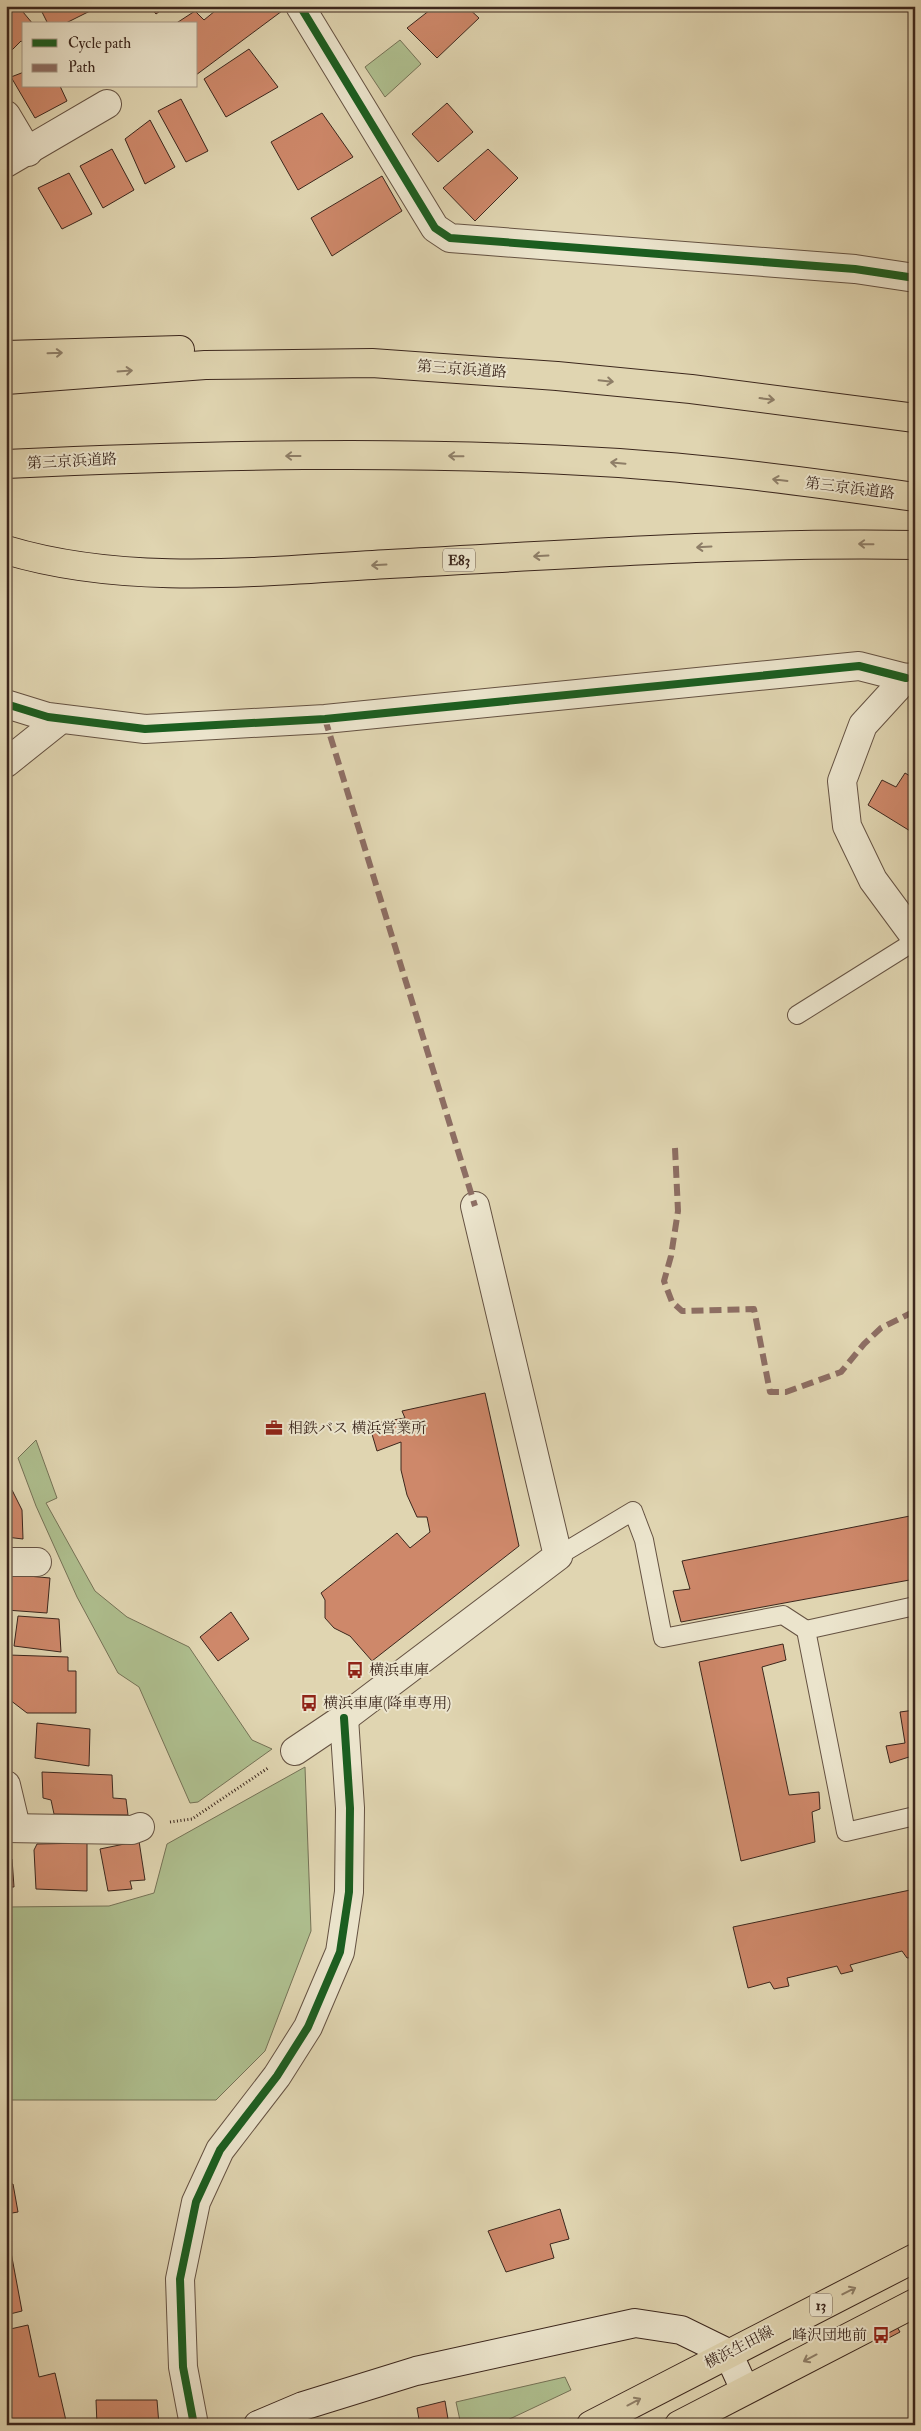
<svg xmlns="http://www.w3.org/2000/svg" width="921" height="2431" font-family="'IM FELL Double Pica','Noto Serif JP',serif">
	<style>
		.green { fill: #aebe8e; stroke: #757256 }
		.building { fill: #ce886a; stroke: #3c271d }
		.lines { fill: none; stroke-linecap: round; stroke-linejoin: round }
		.lane-casing { stroke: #655242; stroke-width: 20 }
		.street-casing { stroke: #655242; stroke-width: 30 }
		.secondary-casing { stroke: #3c271d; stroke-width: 30 }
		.primary-casing { stroke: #3c271d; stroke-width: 30 }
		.highway-casing { stroke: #3c271d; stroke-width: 30 }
		.path { stroke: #3c271d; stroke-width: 3; stroke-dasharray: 1 2.5; stroke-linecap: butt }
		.lane { stroke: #ebe4cc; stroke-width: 18 }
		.street { stroke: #ebe4cc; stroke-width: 28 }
		.secondary { stroke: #ebe4cc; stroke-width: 28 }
		.primary { stroke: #e0d5b1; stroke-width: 28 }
		.highway { stroke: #e0d5b1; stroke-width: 28 }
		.quiet { stroke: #8d6e63; stroke-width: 6; stroke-dasharray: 12 6; stroke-linecap: butt }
		.cycleway-casing { stroke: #ebe4cc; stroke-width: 11 }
		.cycleway { stroke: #1b5e20; stroke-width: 8 }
		.oneway { stroke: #8e7e67 }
		.labels { text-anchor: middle; stroke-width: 4; stroke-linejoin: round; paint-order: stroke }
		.shield { fill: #ebe4cc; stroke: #706052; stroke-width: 1 }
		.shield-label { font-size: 14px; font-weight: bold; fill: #3c271d }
		.street-label { font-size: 15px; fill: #3c271d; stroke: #ebe4cc }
		.poi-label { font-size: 15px; fill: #3c271d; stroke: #ebe4cc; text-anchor: start }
	</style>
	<rect width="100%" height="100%" fill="#e0d5b1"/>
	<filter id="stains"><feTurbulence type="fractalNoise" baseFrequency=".004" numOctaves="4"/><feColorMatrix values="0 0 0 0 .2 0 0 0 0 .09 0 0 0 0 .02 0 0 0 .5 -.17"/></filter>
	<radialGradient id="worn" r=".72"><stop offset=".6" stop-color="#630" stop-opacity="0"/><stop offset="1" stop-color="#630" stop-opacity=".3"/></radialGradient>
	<g class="green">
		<polygon points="400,40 421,64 385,97 365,67"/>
		<polygon points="36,1440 57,1498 46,1503 95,1591 127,1617 189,1647 252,1740 272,1749 198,1802 190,1803 139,1687 118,1673 77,1597 36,1506 18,1458"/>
		<polygon points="305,1767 311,1931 265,2051 216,2100 6,2100 6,1907 109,1906 154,1893 167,1844"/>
		<polygon points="565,2377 571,2390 497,2425 461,2425 456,2402"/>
	</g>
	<g class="building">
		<polygon points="6,6 18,6 33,24 24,24 24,43 21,41 9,53 6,49"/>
		<polygon points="39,6 100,6 64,24 48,24"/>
		<polygon points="149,6 167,6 156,14"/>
		<polygon points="221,6 279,6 282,11 196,75 196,24 175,24 195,11 204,20"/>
		<polygon points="435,6 466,6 479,18 437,58 407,28"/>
		<polygon points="249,49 278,87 226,117 204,79"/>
		<polygon points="24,72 24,86 60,86 67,101 35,118 11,77"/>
		<polygon points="181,99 208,151 186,162 158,111"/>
		<polygon points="447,103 473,132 438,162 412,134"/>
		<polygon points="322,113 353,157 298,190 271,142"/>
		<polygon points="150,120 175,167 145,184 125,139"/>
		<polygon points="112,149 134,190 103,208 80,166"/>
		<polygon points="488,149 518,178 475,221 443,188"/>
		<polygon points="69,173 92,214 62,229 38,188"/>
		<polygon points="382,176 402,211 332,256 311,218"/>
		<polygon points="905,773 915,779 915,834 868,805 882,780 896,787"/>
		<polygon points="485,1393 519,1546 372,1661 350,1636 334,1628 325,1618 325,1600 321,1593 397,1533 410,1548 430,1532 427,1517 417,1517 407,1495 401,1470 401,1442 377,1451 369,1424 405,1418 402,1411"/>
		<polygon points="6,1490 12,1490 22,1510 23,1539 6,1537"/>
		<polygon points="915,1515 915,1579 681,1622 673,1591 690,1589 682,1561"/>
		<polygon points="6,1574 50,1578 47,1613 6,1610"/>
		<polygon points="231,1612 249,1639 218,1661 200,1637"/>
		<polygon points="18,1616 59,1619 61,1652 14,1646"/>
		<polygon points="783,1644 786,1660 762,1667 789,1795 819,1792 820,1809 812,1812 815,1842 741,1861 699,1662"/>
		<polygon points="9,1655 68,1657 68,1671 76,1671 76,1713 27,1713 10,1700 6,1692"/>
		<polygon points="915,1710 915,1764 912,1765 909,1757 890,1763 886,1746 905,1743 900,1712"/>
		<polygon points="37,1723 90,1729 89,1766 35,1758"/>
		<polygon points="42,1772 112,1775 113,1798 126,1799 128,1815 54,1814 51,1800 43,1798"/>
		<polygon points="139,1841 145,1880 130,1881 132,1889 108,1891 100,1849"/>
		<polygon points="87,1843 87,1891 36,1889 34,1850 37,1844"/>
		<polygon points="6,1858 12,1859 14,1887 6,1887"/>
		<polygon points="915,1889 915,1957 907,1958 902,1951 850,1965 853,1971 841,1974 837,1966 787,1978 789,1986 774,1989 770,1982 748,1988 733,1927"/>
		<polygon points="13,2184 18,2212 6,2214 6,2185"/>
		<polygon points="560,2209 569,2239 550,2244 554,2258 506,2272 488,2231"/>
		<polygon points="10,2247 22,2311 6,2315 6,2248"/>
		<polygon points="28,2325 39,2377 55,2373 67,2425 6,2425 6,2365 8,2365 6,2330"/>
		<polygon points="896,2325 900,2332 881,2342 876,2335"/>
		<polygon points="96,2400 157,2400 159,2425 97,2425"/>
		<polygon points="445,2401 449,2425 420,2425 417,2408"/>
	</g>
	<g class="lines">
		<g class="lane-casing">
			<g id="lane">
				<polyline points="797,1015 915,941"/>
				<polyline points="558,1556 633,1511 644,1540 663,1638 783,1615 806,1630"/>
				<polyline points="915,1606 806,1630 846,1832 915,1816"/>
			</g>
		</g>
		<g class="street-casing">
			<g id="street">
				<polyline points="300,6 435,228 450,238 855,269 915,278"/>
				<polyline points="6,115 28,152"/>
				<polyline points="6,163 107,104"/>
				<polyline points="915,677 906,678 863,725 842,781 847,826 873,880 915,937"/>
				<polyline points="6,704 48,717 145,729 325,719 859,666 906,678"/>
				<polyline points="6,763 61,719"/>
				<polyline points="6,1562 37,1562"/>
				<polyline points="295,1751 344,1718 558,1556 475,1206"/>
				<polyline points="6,1785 16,1827"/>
				<polyline points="6,1828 132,1830 140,1827"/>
				<polyline points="194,2425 183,2367 180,2279 196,2202 220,2150 277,2076 308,2027 340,1952 349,1892 350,1808 344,1718"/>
			</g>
		</g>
		<g class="secondary-casing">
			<polyline id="secondary" points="258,2425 303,2406 416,2371 635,2323 681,2330 728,2353 745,2390"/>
		</g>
		<g class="primary-casing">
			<g id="primary">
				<polyline points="591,2425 915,2258"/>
				<polyline points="679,2425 915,2303"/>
			</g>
		</g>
		<g class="highway-casing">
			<g id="highway">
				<polyline points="6,355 180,350"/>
				<polyline points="6,380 205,365 372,363 557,376 691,389 915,418"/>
				<path d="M6 464C204 455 403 450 601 462 706 468 811 482 915 497"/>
				<path d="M6 550C129 587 263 571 389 564 564 555 739 542 915 545"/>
			</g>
		</g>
		<polyline class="path" points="170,1822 192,1819 268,1768"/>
		<use href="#lane" class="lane"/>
		<use href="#street" class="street"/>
		<use href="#secondary" class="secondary"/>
		<use href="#primary" class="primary"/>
		<use href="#highway" class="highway"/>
		<g class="quiet">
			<polyline points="325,719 475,1206"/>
			<polyline points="675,1148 678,1211 671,1256 664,1281 672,1302 682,1311 754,1309 770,1392 786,1392 841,1372 864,1344 881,1328 915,1311"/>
		</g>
		<g class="cycleway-casing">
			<g id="cycleway">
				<polyline points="300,6 435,228 450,238 855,269 915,278"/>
				<polyline points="6,704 48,717 145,729 325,719 859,666 906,678"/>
				<polyline points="194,2425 183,2367 180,2279 196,2202 220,2150 277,2076 308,2027 340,1952 349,1892 350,1808 344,1718"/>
			</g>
		</g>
		<use href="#cycleway" class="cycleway"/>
	</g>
	<defs><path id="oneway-shaft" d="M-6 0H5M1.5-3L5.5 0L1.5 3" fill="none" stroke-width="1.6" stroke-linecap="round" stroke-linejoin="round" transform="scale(1.25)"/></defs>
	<g class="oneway">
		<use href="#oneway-shaft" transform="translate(55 353) rotate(-2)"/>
		<use href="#oneway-shaft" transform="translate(125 371) rotate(-4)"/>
		<use href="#oneway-shaft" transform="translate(606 381) rotate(6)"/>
		<use href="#oneway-shaft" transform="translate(767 399) rotate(7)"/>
		<use href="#oneway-shaft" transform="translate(293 456) rotate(180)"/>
		<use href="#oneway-shaft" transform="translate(456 456) rotate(-179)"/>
		<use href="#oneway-shaft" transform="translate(618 463) rotate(-175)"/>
		<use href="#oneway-shaft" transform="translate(780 480) rotate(-173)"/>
		<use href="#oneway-shaft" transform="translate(866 544) rotate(-179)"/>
		<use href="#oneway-shaft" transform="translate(704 547) rotate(177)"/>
		<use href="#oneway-shaft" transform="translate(541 556) rotate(177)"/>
		<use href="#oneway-shaft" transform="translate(379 565) rotate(177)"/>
		<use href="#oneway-shaft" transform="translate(849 2291) rotate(-27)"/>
		<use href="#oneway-shaft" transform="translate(810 2358) rotate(152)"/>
		<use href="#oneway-shaft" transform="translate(634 2402) rotate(-28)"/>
	</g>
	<defs>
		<g id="office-bare" transform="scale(1.35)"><path d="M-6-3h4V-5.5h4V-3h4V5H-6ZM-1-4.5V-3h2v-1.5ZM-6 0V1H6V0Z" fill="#8f2418" stroke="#ebe4cc" stroke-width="2.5" paint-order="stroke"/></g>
		<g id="bus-bare" transform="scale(1.35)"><path d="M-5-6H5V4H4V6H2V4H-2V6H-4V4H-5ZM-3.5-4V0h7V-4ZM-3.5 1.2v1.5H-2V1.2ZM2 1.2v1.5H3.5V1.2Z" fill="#8f2418" stroke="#ebe4cc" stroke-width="2.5" paint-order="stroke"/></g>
	</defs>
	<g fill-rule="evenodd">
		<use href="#office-bare" x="274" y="1428"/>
		<use href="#bus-bare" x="355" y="1670"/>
		<use href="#bus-bare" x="309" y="1703"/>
		<use href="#bus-bare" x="881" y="2335"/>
	</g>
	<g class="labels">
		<g class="shield">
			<rect x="443" y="548.5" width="32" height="23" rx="4"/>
			<rect x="810" y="2293.5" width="22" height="23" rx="4"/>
		</g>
		<g class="shield-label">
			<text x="459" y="565">E83</text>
			<text x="821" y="2310">13</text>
		</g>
		<g class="street-label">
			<text transform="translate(462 369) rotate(4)" y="5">第三京浜道路</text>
			<text transform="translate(72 461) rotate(-3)" y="5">第三京浜道路</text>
			<text transform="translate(850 488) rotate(7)" y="5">第三京浜道路</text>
			<text transform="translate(739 2347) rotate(-27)" y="5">横浜生田線</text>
		</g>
		<g class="poi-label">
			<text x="288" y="1433">相鉄バス 横浜営業所</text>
			<text x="369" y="1675">横浜車庫</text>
			<text x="323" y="1708">横浜車庫(降車専用)</text>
			<text x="867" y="2340" text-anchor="end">峰沢団地前</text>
		</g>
	</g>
	<rect width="921" height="2431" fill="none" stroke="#e0d5b1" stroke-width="25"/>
	<rect x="8" y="8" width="906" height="2416" fill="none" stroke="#3c271d" stroke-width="2.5"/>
	<rect x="12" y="12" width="896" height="2406" fill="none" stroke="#3c271d"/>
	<rect x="22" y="22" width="175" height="65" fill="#ebe4cc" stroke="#a59886"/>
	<rect x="32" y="39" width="25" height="8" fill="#1b5e20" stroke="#a59886"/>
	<text x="68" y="48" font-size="15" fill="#3c271d">Cycle path</text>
	<rect x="32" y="64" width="25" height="8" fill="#8d6e63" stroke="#a59886"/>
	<text x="68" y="72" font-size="15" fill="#3c271d">Path</text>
	<rect width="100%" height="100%" filter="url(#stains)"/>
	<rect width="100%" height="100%" fill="url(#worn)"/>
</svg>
